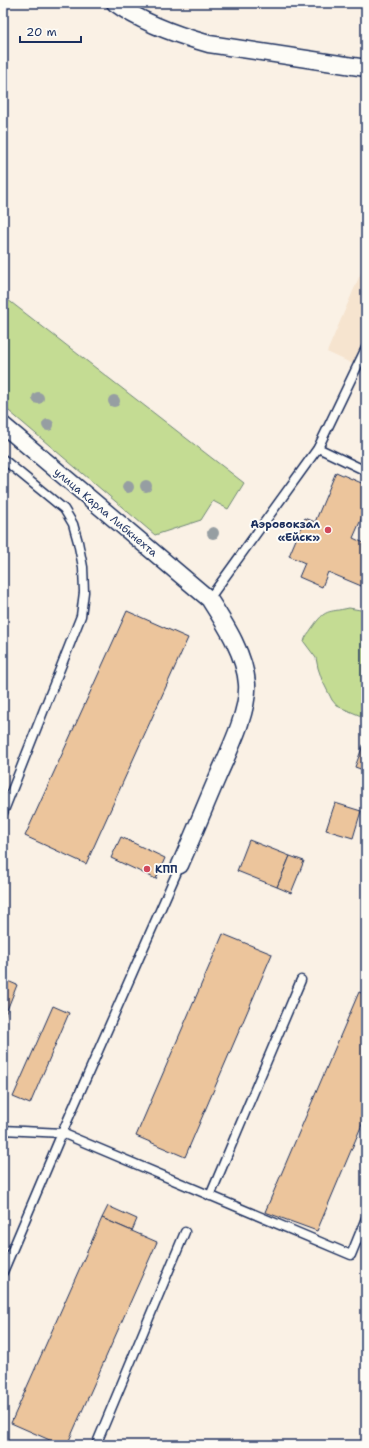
<svg xmlns="http://www.w3.org/2000/svg" width="369" height="1448" font-family="'Shantell Sans',sans-serif">
	<style>
		.built { fill: #f6e4cf }
		.green { fill: #c4dc93; stroke: #708678 }
		.building { fill: #ecc59c; stroke: #1b2f5e }
		.lines { fill: none; stroke-linecap: round; stroke-linejoin: round }
		.service-casing { stroke: #1b2f5e; stroke-width: 11 }
		.minor-casing { stroke: #1b2f5e; stroke-width: 19 }
		.service { stroke: #fdfcf7; stroke-width: 8 }
		.minor { stroke: #fdfcf7; stroke-width: 16 }
		.tree { fill: #969ea2 }
		.poi-dot { fill: #d1495b; stroke: #fdfcf7; stroke-width: 1.5 }
		.labels { text-anchor: middle; stroke-width: 4; stroke-linejoin: round; paint-order: stroke }
		.street-label { font-size: 11px; fill: #1b2f5e; stroke: #fdfcf7 }
		.poi-label { font-size: 11px; font-weight: bold; fill: #1b2f5e; stroke: #fdfcf7; text-anchor: end }
	</style>
	<rect width="100%" height="100%" fill="#faf1e5"/>
	<filter id="ink" filterUnits="userSpaceOnUse"><feTurbulence type="fractalNoise" baseFrequency=".025" numOctaves="2"/><feDisplacementMap in="SourceGraphic" scale="8" xChannelSelector="R" yChannelSelector="G"/><feConvolveMatrix kernelMatrix="1 2 1 2 8 2 1 2 1" color-interpolation-filters="sRGB"/></filter>
	<g filter="url(#ink)">
		<polygon class="built" points="366,261 366,370 327,352"/>
		<g class="green">
			<polygon points="3,296 244,483 228,509 213,501 201,520 155,535 3,406"/>
			<path d="M349 608 366 611V718L337 706 332 700 322 680 318 668 316 658 304 642C305 636 309 633 312 628 326 608 327 613 349 608Z"/>
		</g>
		<g class="building">
			<polygon points="336,472 366,485 366,508 353,538 366,544 366,588 328,572 322,587 299,577 305,563 289,556 305,518 315,522"/>
			<polygon points="127,611 188,638 86,864 25,836"/>
			<polygon points="365,740 366,741 366,771 355,767"/>
			<polygon points="335,803 361,811 353,838 326,830"/>
			<polygon points="121,837 165,858 156,879 111,858"/>
			<polygon points="249,840 290,856 277,887 237,871"/>
			<polygon points="290,856 304,861 291,893 277,887"/>
			<polygon points="223,934 272,954 185,1157 136,1136"/>
			<polygon points="3,979 17,985 3,1020"/>
			<polygon points="359,992 366,995 366,1115 317,1231 265,1212"/>
			<polygon points="53,1006 69,1013 30,1104 13,1097"/>
			<polygon points="108,1206 137,1219 132,1231 102,1218"/>
			<polygon points="102,1218 157,1242 67,1445 61,1445 11,1423"/>
		</g>
		<g class="lines">
			<g class="service-casing">
				<g id="service">
					<polyline points="318,448 366,471"/>
					<polyline points="3,459 64,509 73,524 78,542 83,567 84,592 81,616 3,813"/>
					<polyline points="209,599 318,448 366,348"/>
					<polyline points="3,1130 62,1133 351,1255 366,1218"/>
					<polyline points="210,1196 301,980"/>
					<polyline points="3,1272 62,1133 180,865"/>
					<polyline points="96,1445 185,1232"/>
				</g>
			</g>
			<g class="minor-casing">
				<g id="minor">
					<path d="M115 3C142 23 177 35 209 44L366 68"/>
					<path d="M3 425 209 599C225 624 245 654 247 684 249 711 229 751 218 776 205 806 193 836 180 865"/>
				</g>
			</g>
			<use href="#service" class="service"/>
			<use href="#minor" class="minor"/>
		</g>
		<g class="tree">
			<circle cx="38" cy="398" r="6"/>
			<circle cx="114" cy="401" r="6"/>
			<circle cx="48" cy="425" r="6"/>
			<circle cx="146" cy="486" r="6"/>
			<circle cx="128" cy="487" r="6"/>
			<circle cx="213" cy="533" r="6"/>
		</g>
	</g>
	<g class="poi-dot">
		<circle cx="328" cy="530" r="4"/>
		<circle cx="147" cy="869" r="4"/>
	</g>
	<g class="labels">
		<g class="street-label">
			<text transform="translate(106 512) rotate(40)" y="4">улица Карла Либкнехта</text>
		</g>
		<g class="poi-label">
			<text x="320" y="528">Аэровокзал<tspan x="320" dy="13">«Ейск»</tspan></text>
			<text x="155" y="873" text-anchor="start">КПП</text>
		</g>
	</g>
	<rect width="369" height="1448" fill="none" stroke="#fdfcf7" stroke-width="16"/>
	<rect x="8" y="8" width="353" height="1432" fill="none" stroke="#1b2f5e" stroke-width="1.5" filter="url(#ink)"/>
	<path d="M20 36v6h61v-6" fill="none" stroke="#1b2f5e" stroke-width="2"/>
	<text x="26" y="36" font-size="12" fill="#1b2f5e" stroke="#fdfcf7" stroke-width="3" paint-order="stroke">20 m</text>
</svg>
